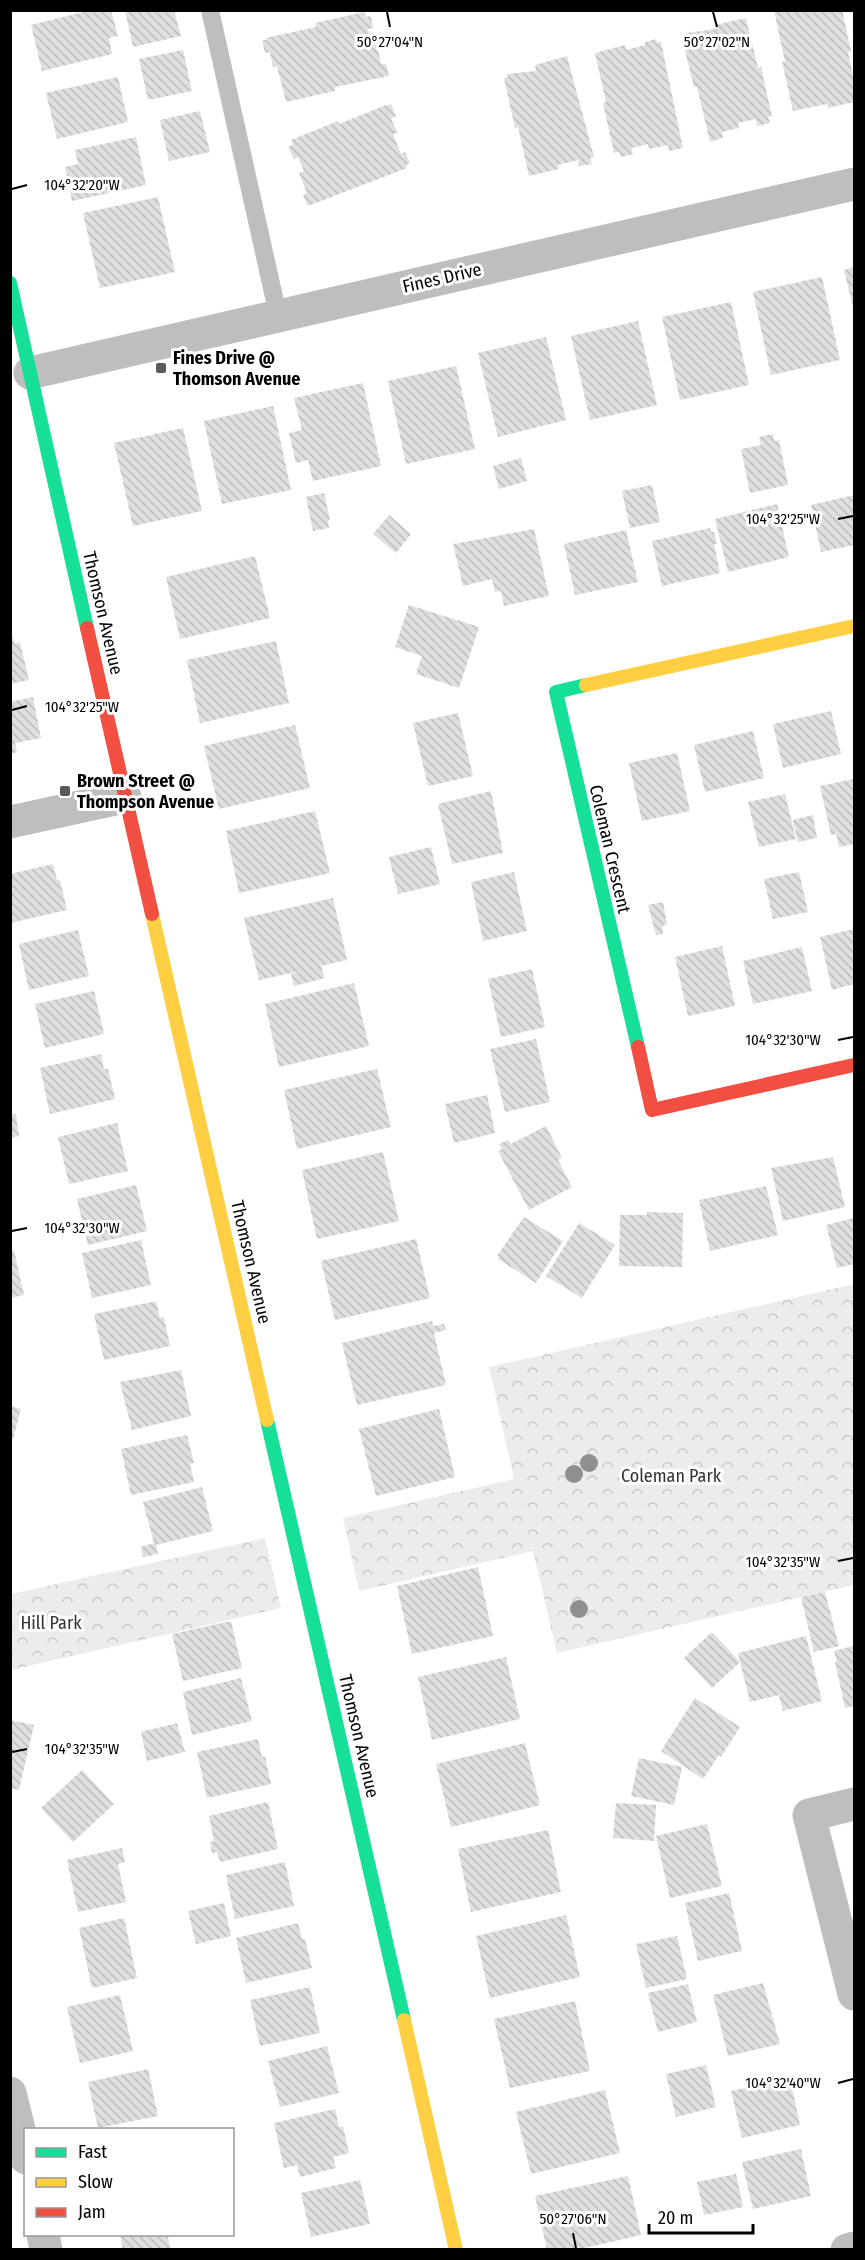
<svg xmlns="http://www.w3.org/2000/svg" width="865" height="2260" font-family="'Fira Sans Condensed',sans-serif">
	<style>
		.park { fill: url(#park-crowns) }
		.building { fill: url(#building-back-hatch) }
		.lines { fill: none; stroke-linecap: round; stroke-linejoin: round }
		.lane { stroke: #bebebe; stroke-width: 18 }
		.street { stroke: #bebebe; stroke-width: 33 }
		.fast { stroke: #16e098; stroke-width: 14 }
		.slow { stroke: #ffcf43; stroke-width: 14 }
		.jam { stroke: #f24e42; stroke-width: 14 }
		.tree { fill: #8f8f8f }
		.ticks { fill: none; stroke: #000; stroke-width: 2 }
		.poi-dot { fill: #595959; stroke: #fff; stroke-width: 2 }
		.labels { text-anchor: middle; stroke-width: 6; stroke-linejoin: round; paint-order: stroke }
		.street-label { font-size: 18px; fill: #000; stroke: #fff }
		.poi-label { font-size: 18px; font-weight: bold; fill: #000; stroke: #fff; text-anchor: start }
		.park-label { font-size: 18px; fill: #333; stroke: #fff }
		.ticks-label { font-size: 15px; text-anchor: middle; fill: #000; stroke: #fff; stroke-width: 6; stroke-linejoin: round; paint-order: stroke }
	</style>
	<defs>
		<pattern id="park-crowns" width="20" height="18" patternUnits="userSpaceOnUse" patternTransform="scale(1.5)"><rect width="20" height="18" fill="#ececec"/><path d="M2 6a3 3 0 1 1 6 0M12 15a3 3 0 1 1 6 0" fill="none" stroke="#c9c9c9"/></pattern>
		<pattern id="building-back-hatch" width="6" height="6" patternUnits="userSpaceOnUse" patternTransform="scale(1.5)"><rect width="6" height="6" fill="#dfdfdf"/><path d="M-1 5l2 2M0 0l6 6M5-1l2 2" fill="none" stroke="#bebebe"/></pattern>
	</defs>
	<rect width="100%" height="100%" fill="#fff"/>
	<g class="park">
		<polygon points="854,1284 854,1585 557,1653 533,1551 359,1591 343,1518 514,1479 489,1367"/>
		<polygon points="265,1538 281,1608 11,1670 11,1594"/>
	</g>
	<g class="building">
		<polygon points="91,10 111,10 118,36 109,38 112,54 42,71 31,25"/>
		<polygon points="125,10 174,10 181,36 133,47"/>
		<polygon points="774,10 842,10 851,51 848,52 854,81 854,102 828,108 827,104 793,111 782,62 785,62"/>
		<polygon points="364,12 366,17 371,16 373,28 368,29 372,45 377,44 381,64 386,64 389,76 335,87 335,91 286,102 277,66 273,67 270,52 265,53 262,40 267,40 266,38 316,27 315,23"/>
		<polygon points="746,18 758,68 761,67 772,116 768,117 770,123 757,126 756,119 738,123 739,128 722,132 723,138 710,142 697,87 694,87 682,38 687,37 686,33 716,29 715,25"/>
		<polygon points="656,39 657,43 661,42 683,148 669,151 668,145 649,149 648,144 631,148 633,154 621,157 619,152 614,153 603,103 606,102 595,53 625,45 626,50 645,45 645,42"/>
		<polygon points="183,50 192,91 148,100 139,59"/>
		<polygon points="567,56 594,157 590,158 592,164 579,166 578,160 558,165 559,169 529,176 518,127 515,128 504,78 508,77 507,74 536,71 535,65"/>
		<polygon points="118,77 128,122 57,139 46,93"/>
		<polygon points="391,104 396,116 391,119 398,133 393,134 401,154 405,152 410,163 406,165 407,168 308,206 303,195 307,193 299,173 304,171 298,157 294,159 288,147 293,145 291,140 338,121 339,124 386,105 386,106"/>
		<polygon points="200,111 210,152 169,161 160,120"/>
		<polygon points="136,137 146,185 72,201 65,167 78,164 75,150"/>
		<polygon points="158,197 175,272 100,288 83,213"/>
		<polygon points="854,267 854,311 844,270"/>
		<polygon points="822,277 840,360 771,375 753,292"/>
		<polygon points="731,302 749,385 680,400 662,317"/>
		<polygon points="638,321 657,405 590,420 571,336"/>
		<polygon points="546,337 566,420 498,437 478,353"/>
		<polygon points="456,366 475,449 406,464 388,381"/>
		<polygon points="363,383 381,466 313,481 308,460 296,463 294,455 289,433 302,430 294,398"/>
		<polygon points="273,406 291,490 222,504 204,421"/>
		<polygon points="183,428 202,511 133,526 114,443"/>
		<polygon points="773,434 774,441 779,440 788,485 750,493 741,449 761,445 759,437"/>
		<polygon points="521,458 527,481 499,489 493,466"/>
		<polygon points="652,485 660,522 630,528 622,491"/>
		<polygon points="324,493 330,520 328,521 329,528 313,531 306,497"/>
		<polygon points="854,495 854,545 821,552 811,505"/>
		<polygon points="777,504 789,557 728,572 715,519"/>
		<polygon points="389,515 411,534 396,553 373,534"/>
		<polygon points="710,528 711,532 714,532 717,544 714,544 720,573 662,586 652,541"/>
		<polygon points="534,529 549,596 504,606 501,591 495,592 492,579 463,586 453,544"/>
		<polygon points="626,530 638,582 575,595 564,544"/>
		<polygon points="255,556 270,618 180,639 166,577"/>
		<polygon points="409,605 479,627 459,688 416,674 422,656 395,647"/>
		<polygon points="10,630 15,644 20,642 29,680 10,684"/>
		<polygon points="276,641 289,703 200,723 187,660"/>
		<polygon points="33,697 41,738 15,743 17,752 10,754 10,702"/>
		<polygon points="831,711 841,754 783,768 773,724"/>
		<polygon points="458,713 473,776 428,786 413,723"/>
		<polygon points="295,725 310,788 219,809 204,746"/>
		<polygon points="753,731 764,778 705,792 694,745"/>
		<polygon points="677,753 690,811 642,821 629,763"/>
		<polygon points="854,779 854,844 839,847 836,834 831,835 820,786"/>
		<polygon points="491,791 503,853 452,864 438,804"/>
		<polygon points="785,794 796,839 759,847 748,802"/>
		<polygon points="315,811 330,873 239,893 226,831"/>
		<polygon points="813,815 817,838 798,842 793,820"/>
		<polygon points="431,847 440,884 398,894 389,857"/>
		<polygon points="53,864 57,880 60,880 67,910 10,923 10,874"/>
		<polygon points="514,872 527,931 483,941 471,882"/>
		<polygon points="799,872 808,912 773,919 764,879"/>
		<polygon points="333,898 347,960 321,966 325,978 294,986 291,974 301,971 259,980 244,918"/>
		<polygon points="663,902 667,924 662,926 663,934 656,935 648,905"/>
		<polygon points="854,929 854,984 832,990 820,937"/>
		<polygon points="78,930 89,976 29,990 19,944"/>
		<polygon points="722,946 735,1006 688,1016 675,957"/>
		<polygon points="802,947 812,991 753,1004 743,961"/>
		<polygon points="532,969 545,1027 501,1037 488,979"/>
		<polygon points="354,983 369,1046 279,1067 265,1004"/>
		<polygon points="94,991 104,1034 45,1048 35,1004"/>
		<polygon points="536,1039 550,1102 505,1112 490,1049"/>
		<polygon points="101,1054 104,1069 108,1069 115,1099 50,1114 40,1068"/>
		<polygon points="377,1069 391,1127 297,1149 284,1090"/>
		<polygon points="487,1095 495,1133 454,1143 445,1104"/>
		<polygon points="16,1114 19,1136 10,1138 10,1115"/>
		<polygon points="117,1123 128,1171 69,1184 58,1137"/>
		<polygon points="546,1126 562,1158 558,1160 572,1187 529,1210 498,1151 502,1149 499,1144 508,1140 511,1144"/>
		<polygon points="383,1152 399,1221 317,1239 302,1170"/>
		<polygon points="833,1157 845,1207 783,1221 771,1168"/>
		<polygon points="136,1185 147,1231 88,1245 77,1199"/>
		<polygon points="766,1186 778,1235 710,1251 699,1200"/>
		<polygon points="647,1212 683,1213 682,1267 619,1266 620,1215 647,1215"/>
		<polygon points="524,1217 563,1241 536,1283 498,1259 500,1257 497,1256"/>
		<polygon points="854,1218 854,1264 837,1268 826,1225"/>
		<polygon points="579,1223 615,1245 582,1298 546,1276"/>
		<polygon points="416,1239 430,1298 335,1320 321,1261"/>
		<polygon points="141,1240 151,1285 92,1298 82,1253"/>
		<polygon points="14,1250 24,1295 10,1298 10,1251"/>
		<polygon points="156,1301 160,1318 164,1317 170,1346 104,1360 94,1314"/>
		<polygon points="432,1321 433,1326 444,1324 446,1330 434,1333 446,1385 357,1405 342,1343"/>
		<polygon points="181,1370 191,1416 132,1430 120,1382"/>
		<polygon points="10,1406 21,1409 11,1446 10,1446"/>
		<polygon points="439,1409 455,1477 376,1496 359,1429"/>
		<polygon points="187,1435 194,1463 190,1464 194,1482 131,1495 121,1449"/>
		<polygon points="202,1487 213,1531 156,1545 158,1554 143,1557 141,1547 154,1543 143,1502"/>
		<polygon points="478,1567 493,1636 412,1654 397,1586"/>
		<polygon points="825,1592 839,1646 814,1652 801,1597"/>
		<polygon points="231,1621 242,1668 183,1681 172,1634"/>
		<polygon points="712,1632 740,1662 712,1688 684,1658"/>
		<polygon points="806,1636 822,1701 783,1711 779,1695 750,1702 738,1653"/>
		<polygon points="853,1646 854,1706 845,1708 835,1662 837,1662 834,1651"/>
		<polygon points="506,1657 520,1719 432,1740 418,1677"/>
		<polygon points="241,1678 252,1721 192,1735 183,1692"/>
		<polygon points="695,1698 740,1727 721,1757 719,1755 703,1779 661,1751"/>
		<polygon points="10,1720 34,1725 19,1790 10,1788"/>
		<polygon points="177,1723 185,1752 147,1761 141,1732"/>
		<polygon points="258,1739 262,1757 265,1756 271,1784 207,1798 197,1752"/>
		<polygon points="525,1743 540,1805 451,1827 436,1764"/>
		<polygon points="639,1758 682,1767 674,1805 631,1796"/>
		<polygon points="82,1770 114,1804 73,1842 41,1808"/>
		<polygon points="268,1802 278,1849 220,1862 217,1852 212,1853 210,1842 214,1841 209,1816"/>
		<polygon points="616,1803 656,1805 654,1841 613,1838"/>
		<polygon points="707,1824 722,1886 670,1898 656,1836"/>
		<polygon points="548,1830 561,1892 471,1912 458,1849"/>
		<polygon points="122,1848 125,1862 118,1864 126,1902 78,1912 67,1860"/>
		<polygon points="285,1862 294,1906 235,1919 226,1875"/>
		<polygon points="729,1893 742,1951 698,1961 685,1903"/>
		<polygon points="224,1903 231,1936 196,1944 188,1911"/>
		<polygon points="566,1915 580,1977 490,1998 476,1936"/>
		<polygon points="124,1918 137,1978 92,1988 79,1928"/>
		<polygon points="298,1923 302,1939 305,1939 312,1968 246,1983 236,1938"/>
		<polygon points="677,1936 687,1979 646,1988 636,1944"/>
		<polygon points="763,1983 780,2044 728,2056 713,1995"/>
		<polygon points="688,1984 697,2022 658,2032 648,1993"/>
		<polygon points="310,1987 320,2033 260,2046 250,2000"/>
		<polygon points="120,1995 133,2051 80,2063 67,2007"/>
		<polygon points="575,2001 590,2071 510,2088 494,2019"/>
		<polygon points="327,2046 339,2093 280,2107 268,2061"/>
		<polygon points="706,2065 716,2107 676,2117 666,2074"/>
		<polygon points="148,2069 158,2116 98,2128 88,2082"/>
		<polygon points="790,2078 800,2125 742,2138 731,2091"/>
		<polygon points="605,2090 620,2153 531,2174 516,2112"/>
		<polygon points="335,2109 339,2127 343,2126 349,2153 333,2157 336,2168 300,2177 297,2165 284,2168 274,2123"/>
		<polygon points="801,2149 811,2196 753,2209 742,2162"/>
		<polygon points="736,2174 743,2207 704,2215 697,2182"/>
		<polygon points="628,2176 641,2235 576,2250 547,2250 535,2196"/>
		<polygon points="360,2180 370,2224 311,2237 301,2193"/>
		<polygon points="120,2234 167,2234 171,2250 123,2250"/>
	</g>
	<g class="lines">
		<polyline class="lane" points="210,10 278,315"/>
		<g class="street">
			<polyline points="30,373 854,184"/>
			<polyline points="10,822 125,797"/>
			<polyline points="854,1804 809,1815 854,1994"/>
			<polyline points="10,2093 26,2158"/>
			<polyline points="43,2234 46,2250"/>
			<polyline points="847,2250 854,2248"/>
		</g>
		<g class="fast">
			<polyline points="10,283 87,628"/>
			<polyline points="586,685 556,692 638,1047"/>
			<polyline points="267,1420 404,2020"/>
		</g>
		<g class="slow">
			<polyline points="586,685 854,626"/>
			<polyline points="152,914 267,1420"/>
			<polyline points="404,2020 456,2250"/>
		</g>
		<g class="jam">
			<polyline points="87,628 152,914"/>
			<polyline points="638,1047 652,1110 854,1065"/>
		</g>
	</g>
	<g class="tree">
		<circle cx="589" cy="1463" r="9"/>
		<circle cx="574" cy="1474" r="9"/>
		<circle cx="579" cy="1609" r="9"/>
	</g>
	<path class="ticks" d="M387 12 390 27M713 12 717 27M12 189 27 185M838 519 853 516M12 710 27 706M838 1040 853 1037M12 1231 27 1228M838 1561 853 1558M12 1752 27 1749M838 2083 853 2079M573 2233 576 2248"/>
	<g class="poi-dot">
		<rect x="155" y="362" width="12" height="12" rx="3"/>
		<rect x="59" y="785" width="12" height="12" rx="3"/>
	</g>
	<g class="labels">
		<g class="street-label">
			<text transform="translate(442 278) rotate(-13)" y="6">Fines Drive</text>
			<text transform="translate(103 613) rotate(77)" y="6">Thomson Avenue</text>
			<text transform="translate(610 849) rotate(77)" y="6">Coleman Crescent</text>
			<text transform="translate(251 1262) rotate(77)" y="6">Thomson Avenue</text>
			<text transform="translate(359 1736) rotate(77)" y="6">Thomson Avenue</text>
		</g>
		<g class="poi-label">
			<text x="173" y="364">Fines Drive @<tspan x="173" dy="21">Thomson Avenue</tspan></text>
			<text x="77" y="787">Brown Street @<tspan x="77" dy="21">Thompson Avenue</tspan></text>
		</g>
		<g class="park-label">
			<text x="671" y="1482">Coleman Park</text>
			<text x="51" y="1629">Hill Park</text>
		</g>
	</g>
	<g class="ticks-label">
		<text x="390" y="47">50°27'04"N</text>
		<text x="717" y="47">50°27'02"N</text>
		<text x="82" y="190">104°32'20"W</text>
		<text x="783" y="524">104°32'25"W</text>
		<text x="82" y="712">104°32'25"W</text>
		<text x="783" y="1045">104°32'30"W</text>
		<text x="82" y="1233">104°32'30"W</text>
		<text x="783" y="1567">104°32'35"W</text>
		<text x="82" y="1754">104°32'35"W</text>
		<text x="783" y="2088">104°32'40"W</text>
		<text x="573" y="2224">50°27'06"N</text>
	</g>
	<rect width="865" height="2260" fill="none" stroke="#000000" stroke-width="24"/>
	<rect x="24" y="2128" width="210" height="108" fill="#ffffff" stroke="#999999" stroke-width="1.5"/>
	<rect x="36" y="2148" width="30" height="9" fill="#16e098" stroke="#999999" stroke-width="1.5"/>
	<text x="78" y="2158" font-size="18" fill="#000000">Fast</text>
	<rect x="36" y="2178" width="30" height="9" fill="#ffcf43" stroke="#999999" stroke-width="1.5"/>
	<text x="78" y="2188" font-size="18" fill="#000000">Slow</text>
	<rect x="36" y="2208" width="30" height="9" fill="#f24e42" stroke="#999999" stroke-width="1.5"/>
	<text x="78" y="2218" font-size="18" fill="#000000">Jam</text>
	<path d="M649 2224v9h104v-9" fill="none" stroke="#000000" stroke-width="3"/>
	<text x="658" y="2224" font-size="18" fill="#000000" stroke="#ffffff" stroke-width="4.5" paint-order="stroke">20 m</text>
</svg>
